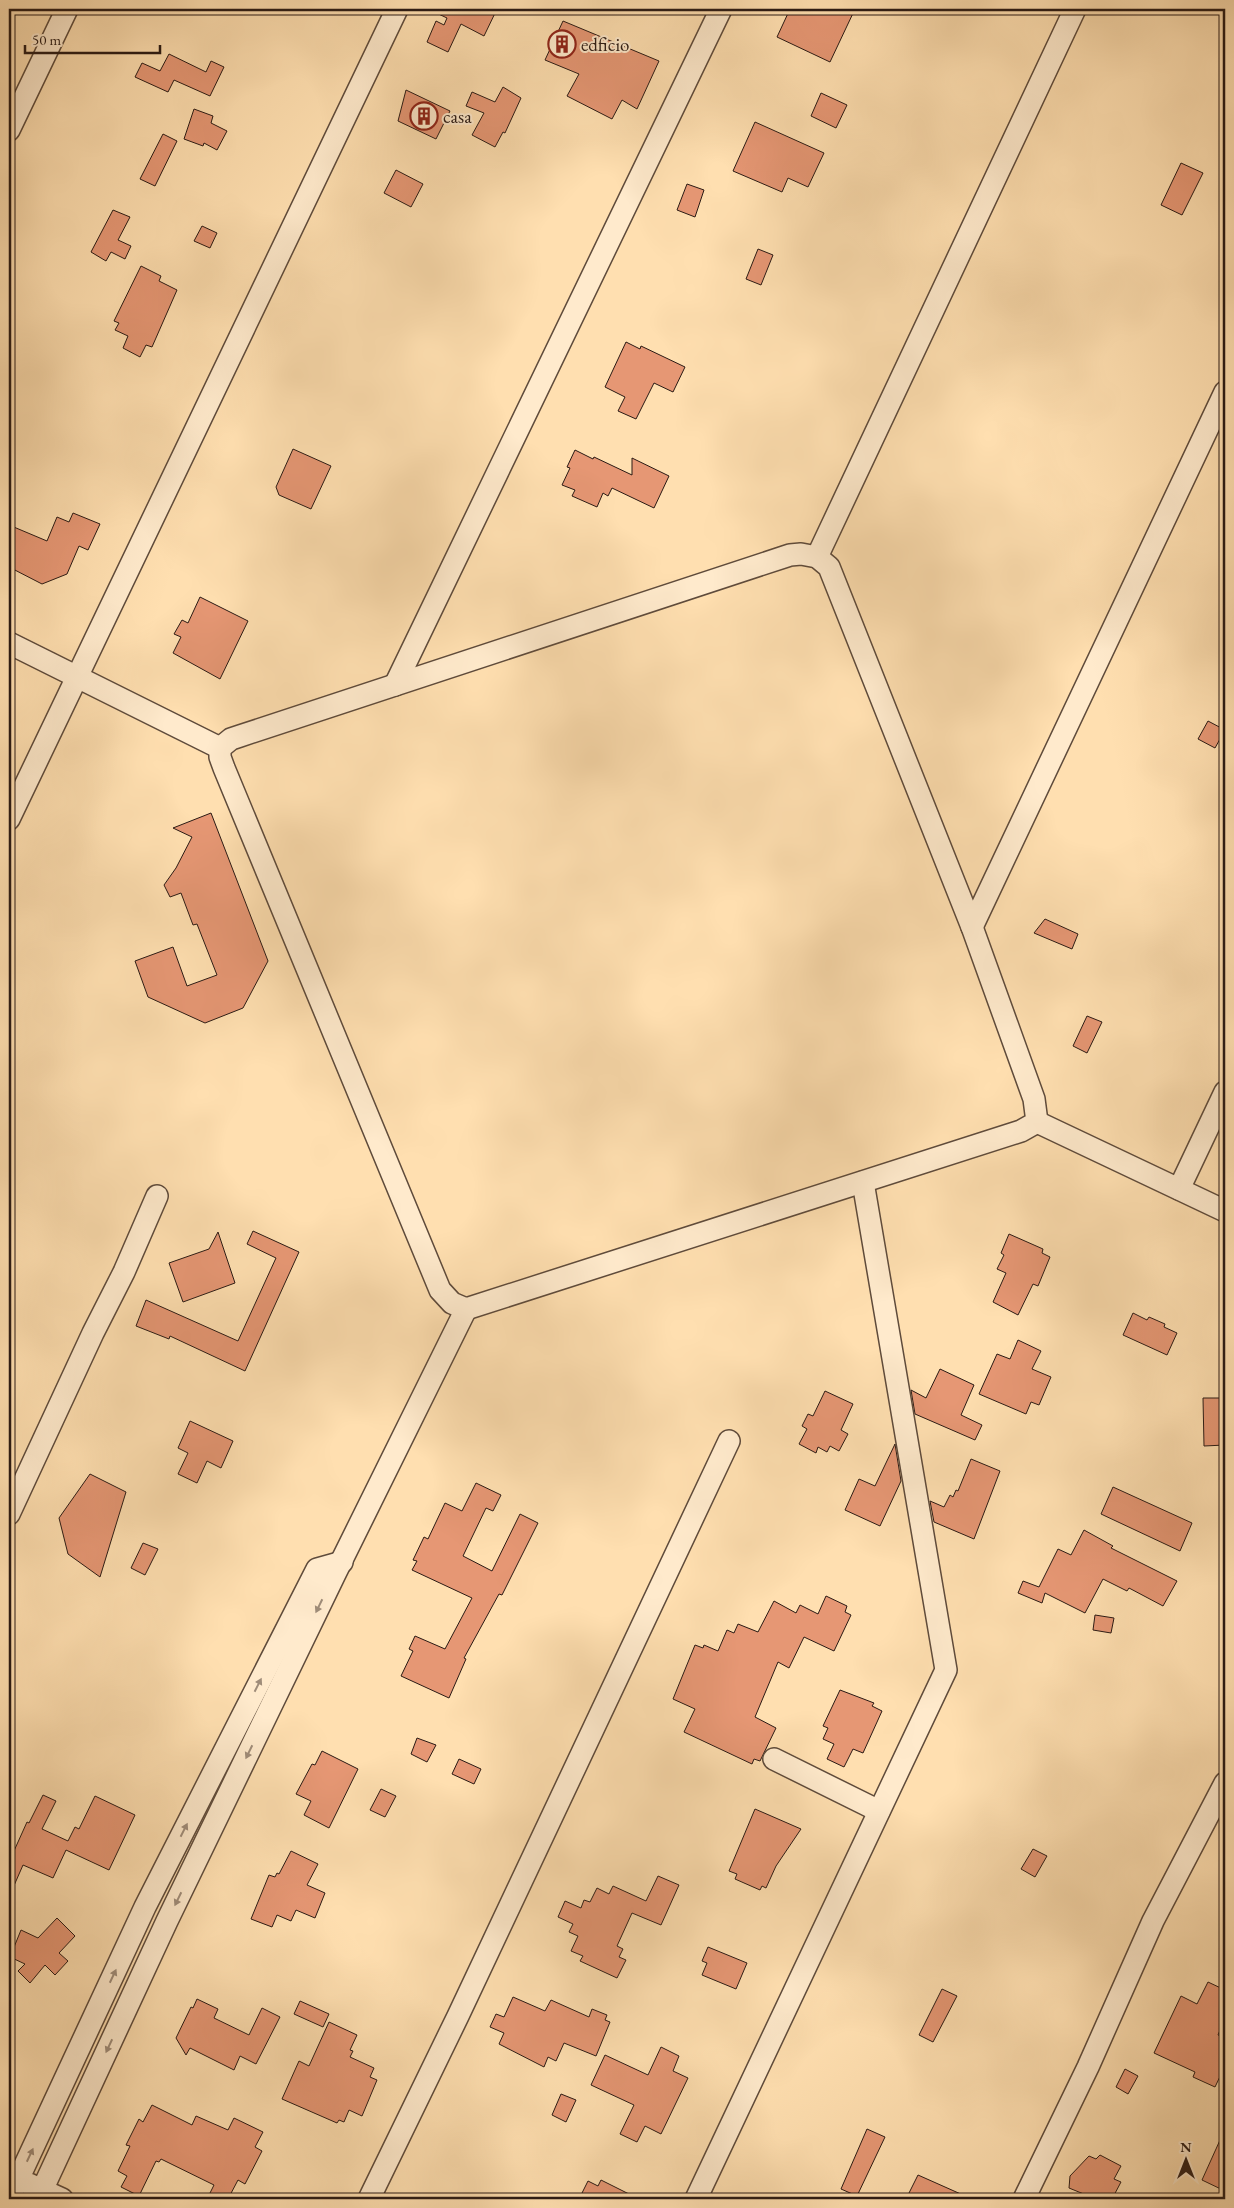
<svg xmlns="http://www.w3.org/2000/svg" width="1234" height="2208" font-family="'EB Garamond',serif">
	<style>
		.building { fill: #e69774; stroke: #2a1a14 }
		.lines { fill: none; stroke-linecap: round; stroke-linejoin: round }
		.minor-casing { stroke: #5f4b3b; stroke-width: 24 }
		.minor { stroke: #ffeacc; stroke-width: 21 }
		.oneway { fill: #9f8c79 }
		.labels { text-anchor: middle; stroke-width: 4; stroke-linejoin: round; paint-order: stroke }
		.poi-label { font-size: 19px; fill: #2a1a14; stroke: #ffeacc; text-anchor: start }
	</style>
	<rect width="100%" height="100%" fill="#ffdfb0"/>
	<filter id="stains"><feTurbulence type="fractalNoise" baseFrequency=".004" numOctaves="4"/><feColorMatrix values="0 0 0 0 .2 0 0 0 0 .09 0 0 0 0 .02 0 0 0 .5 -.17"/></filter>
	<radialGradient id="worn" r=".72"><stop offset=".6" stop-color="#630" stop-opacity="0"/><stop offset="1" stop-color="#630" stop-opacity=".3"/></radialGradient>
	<g class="building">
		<polygon points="428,9 497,9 484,36 461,24 448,52 427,42 436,21 444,25 447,18"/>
		<polygon points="790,9 855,9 830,62 777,37"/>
		<polygon points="563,21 659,61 637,109 622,100 612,119 567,96 579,74 545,60"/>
		<polygon points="169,54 206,72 211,61 224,67 210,96 174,80 168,92 135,77 142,63 160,71"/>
		<polygon points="503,87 521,98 505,133 503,132 495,147 472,135 484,113 466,106 472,92 495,102"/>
		<polygon points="406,90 450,111 436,139 398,121"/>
		<polygon points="821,93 847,105 836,128 811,116"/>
		<polygon points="194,109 213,116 211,123 227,131 217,150 204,143 203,146 184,139"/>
		<polygon points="755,122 824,153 808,187 788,178 782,192 733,171"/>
		<polygon points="163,134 177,141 155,186 140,179"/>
		<polygon points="1181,163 1203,173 1182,215 1161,205"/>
		<polygon points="396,170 423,184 411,207 384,193"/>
		<polygon points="687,184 704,190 695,217 677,210"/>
		<polygon points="113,210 130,217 118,240 131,246 125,259 111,252 106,261 91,252"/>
		<polygon points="202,226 217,233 210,248 194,241"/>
		<polygon points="758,249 773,255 761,285 746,279"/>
		<polygon points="141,266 161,276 159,281 177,290 152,347 146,345 140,357 123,348 128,336 115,330 119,323 114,321"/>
		<polygon points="626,342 640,349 641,346 685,367 673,392 654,383 636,419 618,411 625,397 605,387"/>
		<polygon points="293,449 331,466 311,509 279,495 276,487"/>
		<polygon points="575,450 593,459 594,457 632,475 632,458 669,476 654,508 612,488 608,496 603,493 597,507 572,496 575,490 562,485 570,468 567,467"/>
		<polygon points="73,513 100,524 88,550 79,546 67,574 42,584 9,567 9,525 47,541 57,517 69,522"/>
		<polygon points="200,597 248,621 220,679 173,653 181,637 174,634 182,620 188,623"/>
		<polygon points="1208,721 1225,730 1215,748 1198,739"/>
		<polygon points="211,813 268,961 243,1008 205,1023 148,997 135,961 173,947 187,986 217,975 197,924 193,925 181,893 170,897 164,885 176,868 192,837 173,828"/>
		<polygon points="1045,919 1078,934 1072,949 1034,933"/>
		<polygon points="1087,1016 1102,1022 1087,1053 1073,1046"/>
		<polygon points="253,1231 299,1252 245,1371 170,1336 169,1339 136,1326 146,1300 238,1341 276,1258 247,1244"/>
		<polygon points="218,1232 235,1283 183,1302 169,1263 209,1249"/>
		<polygon points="1009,1234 1043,1249 1042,1253 1050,1257 1038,1286 1033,1284 1018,1315 993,1302 1006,1273 997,1269 1004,1255 1001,1253"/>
		<polygon points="1133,1313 1147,1320 1149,1317 1165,1324 1164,1327 1177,1333 1167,1355 1123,1335"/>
		<polygon points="1018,1340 1041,1351 1032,1369 1051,1377 1039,1405 1031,1402 1026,1414 979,1394 997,1354 1010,1359"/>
		<polygon points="940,1369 974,1385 961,1415 982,1425 975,1440 915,1414 911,1390 926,1398"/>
		<polygon points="825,1391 853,1404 841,1430 848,1434 839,1451 830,1446 827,1452 818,1447 816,1453 799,1444 807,1429 802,1426 808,1414 813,1416"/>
		<polygon points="1203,1398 1225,1398 1225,1445 1204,1446"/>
		<polygon points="190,1421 233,1441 221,1468 207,1461 197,1483 178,1474 188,1453 178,1448"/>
		<polygon points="895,1444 901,1481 880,1526 845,1510 859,1479 875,1486"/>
		<polygon points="971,1459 1000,1471 974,1539 934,1522 930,1501 944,1507 950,1495 953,1497 956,1490 958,1491"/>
		<polygon points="90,1474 126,1492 100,1577 68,1554 59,1518"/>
		<polygon points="476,1483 501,1495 493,1511 486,1508 463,1556 492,1571 520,1514 538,1523 502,1595 499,1594 464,1658 466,1659 449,1698 401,1676 413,1651 409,1649 415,1636 445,1649 472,1598 412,1570 417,1561 413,1560 424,1537 428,1539 445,1503 462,1511"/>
		<polygon points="1113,1487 1192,1523 1180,1551 1101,1514"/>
		<polygon points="1084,1530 1113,1546 1111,1548 1177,1581 1163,1606 1129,1588 1127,1591 1103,1579 1085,1613 1045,1593 1042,1603 1018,1593 1023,1581 1039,1587 1058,1549 1071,1555"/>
		<polygon points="143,1543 158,1549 145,1575 131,1568"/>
		<polygon points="826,1596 847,1606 845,1612 851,1615 834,1651 804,1637 789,1668 778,1662 755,1717 776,1728 760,1761 754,1759 752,1764 684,1732 695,1709 673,1699 695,1645 703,1648 704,1645 718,1651 727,1630 734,1633 738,1624 758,1632 774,1601 796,1613 800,1605 818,1614"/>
		<polygon points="1095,1615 1114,1618 1111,1633 1093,1630"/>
		<polygon points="840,1690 874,1703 872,1706 882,1711 863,1753 853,1749 844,1767 827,1759 834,1744 823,1739 828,1728 823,1726"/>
		<polygon points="417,1738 436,1745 427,1762 411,1754"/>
		<polygon points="322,1751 358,1769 329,1828 304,1815 311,1801 296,1794 312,1764 315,1765"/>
		<polygon points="459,1759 481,1769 474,1784 452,1774"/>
		<polygon points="381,1789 396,1796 385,1817 370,1810"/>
		<polygon points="43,1795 56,1801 42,1829 68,1841 75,1827 79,1829 95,1796 135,1815 109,1870 66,1850 53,1878 23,1865 9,1897 9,1862 27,1822 29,1823"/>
		<polygon points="755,1809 801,1829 776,1866 766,1888 762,1886 760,1890 735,1879 737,1874 729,1871"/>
		<polygon points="1033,1849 1047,1856 1035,1877 1021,1869"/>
		<polygon points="291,1851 318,1864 307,1885 325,1893 315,1918 296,1910 291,1921 277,1915 272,1927 251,1919 269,1875 275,1877 277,1873 279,1874"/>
		<polygon points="658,1876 679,1885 661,1925 632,1913 617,1946 623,1949 619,1957 626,1960 617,1978 580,1961 583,1956 571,1951 578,1936 569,1932 573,1924 558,1917 565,1901 581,1908 584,1900 590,1902 597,1888 609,1894 613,1886 646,1901"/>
		<polygon points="57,1918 75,1936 59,1953 68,1961 55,1975 45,1965 30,1983 18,1971 25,1964 10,1957 21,1930 38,1938"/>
		<polygon points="708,1947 747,1963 736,1989 702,1975 707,1963 702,1961"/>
		<polygon points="1208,1982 1225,1990 1225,2018 1218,2035 1225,2038 1225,2066 1215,2087 1193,2077 1195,2072 1154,2053 1181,1996 1197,2004"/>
		<polygon points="942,1989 957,1996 933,2042 919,2035"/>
		<polygon points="513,1997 545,2011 551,2000 589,2017 592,2009 607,2015 605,2020 610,2022 596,2056 564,2043 556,2061 548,2057 544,2067 499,2044 504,2033 490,2027 496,2014 504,2017"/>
		<polygon points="197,1999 218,2009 214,2018 249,2035 262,2008 280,2017 256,2064 240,2056 234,2070 190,2048 186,2055 176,2038 191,2007 193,2008"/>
		<polygon points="300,2001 329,2014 323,2027 294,2014"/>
		<polygon points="329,2022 357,2035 350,2050 353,2051 350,2057 374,2068 370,2077 377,2080 362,2116 349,2110 344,2122 339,2120 337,2123 282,2099 299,2061 309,2066"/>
		<polygon points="661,2047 679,2056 673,2071 688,2078 661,2134 645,2126 637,2142 620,2134 634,2105 591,2085 605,2055 648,2075"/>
		<polygon points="1125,2069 1138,2076 1128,2094 1116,2087"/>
		<polygon points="561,2094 576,2100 566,2122 552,2115"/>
		<polygon points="152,2105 192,2125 196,2116 228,2130 234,2118 263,2132 255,2147 262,2151 245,2184 238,2180 228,2199 217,2199 209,2195 214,2185 161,2159 159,2162 156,2161 139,2196 121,2187 127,2176 118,2171 130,2146 126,2145 139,2119 143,2122"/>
		<polygon points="867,2129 885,2137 857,2196 841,2189"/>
		<polygon points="1225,2129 1225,2191 1202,2180"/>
		<polygon points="1100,2155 1121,2166 1114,2179 1121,2182 1112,2199 1096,2199 1069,2188 1070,2176 1089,2156 1096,2159"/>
		<polygon points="918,2175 972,2199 906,2199"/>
		<polygon points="601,2180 639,2199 579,2199 588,2181 598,2186"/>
	</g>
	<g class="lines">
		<g class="minor-casing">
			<g id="minor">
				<polyline points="9,130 67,9"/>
				<polygon points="801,554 817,557 829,567 972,927 1034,1099 1037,1122 1021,1131 466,1309 452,1303 440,1290 224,768 220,757 220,748 231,739 240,736 790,555"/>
				<polyline points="817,557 1075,9"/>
				<polyline points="9,643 220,748"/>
				<polyline points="395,685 721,9"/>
				<polyline points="9,819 397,9"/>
				<polyline points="972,927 1225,392"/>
				<polyline points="1037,1122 1225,1211"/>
				<polyline points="1179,1189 1225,1092"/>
				<polyline points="9,1514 93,1333 124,1272 157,1196"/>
				<polyline points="774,1759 879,1811"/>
				<polyline points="29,2184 62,2199"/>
				<polyline points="9,2199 145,1907 317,1569 342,1562"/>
				<polyline points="38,2199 167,1921 335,1574 466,1309"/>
				<polyline points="369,2199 458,2016 729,1441"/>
				<polyline points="696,2199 946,1670 863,1182"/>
				<polyline points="1024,2199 1088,2067 1153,1921 1225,1783"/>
			</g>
		</g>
		<use href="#minor" class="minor"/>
	</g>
	<defs><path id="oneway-solid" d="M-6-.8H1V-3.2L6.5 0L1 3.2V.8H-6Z" transform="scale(1.25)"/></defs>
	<g class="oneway">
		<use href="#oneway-solid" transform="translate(319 1606) rotate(116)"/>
		<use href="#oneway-solid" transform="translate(258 1685) rotate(-63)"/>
		<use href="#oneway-solid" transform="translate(249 1752) rotate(116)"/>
		<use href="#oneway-solid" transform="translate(184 1830) rotate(-63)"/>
		<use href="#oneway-solid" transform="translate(178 1899) rotate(116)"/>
		<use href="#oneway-solid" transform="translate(113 1976) rotate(-65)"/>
		<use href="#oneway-solid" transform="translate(109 2046) rotate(115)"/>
		<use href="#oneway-solid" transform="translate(30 2155) rotate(-65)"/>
	</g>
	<defs>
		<g id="building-ring" transform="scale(1.4375)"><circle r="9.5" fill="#ffeacc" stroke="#8f2418" stroke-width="1.5"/><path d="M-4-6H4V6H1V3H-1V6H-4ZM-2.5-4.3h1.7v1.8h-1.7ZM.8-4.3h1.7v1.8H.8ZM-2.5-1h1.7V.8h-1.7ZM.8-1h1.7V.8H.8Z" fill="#8f2418"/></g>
	</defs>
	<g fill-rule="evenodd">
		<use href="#building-ring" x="562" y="44"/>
		<use href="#building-ring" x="424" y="116"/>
	</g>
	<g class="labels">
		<g class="poi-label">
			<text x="581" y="51">edficio</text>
			<text x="443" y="123">casa</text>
		</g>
	</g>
	<rect width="1234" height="2208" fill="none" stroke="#ffdfb0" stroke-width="30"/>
	<rect x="10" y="10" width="1214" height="2188" fill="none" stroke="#2a1a14" stroke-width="2.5"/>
	<rect x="15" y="15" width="1204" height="2178" fill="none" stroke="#2a1a14"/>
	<g transform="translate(1186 2160)" stroke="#ffeacc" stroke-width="4" paint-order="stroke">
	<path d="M0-4L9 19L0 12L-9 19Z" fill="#2a1a14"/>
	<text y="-8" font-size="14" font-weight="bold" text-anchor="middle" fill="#2a1a14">N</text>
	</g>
	<path d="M25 45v8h135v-8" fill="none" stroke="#2a1a14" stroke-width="2.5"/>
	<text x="32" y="45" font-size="15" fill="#2a1a14" stroke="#ffeacc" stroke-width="4" paint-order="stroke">50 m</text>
	<rect width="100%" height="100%" filter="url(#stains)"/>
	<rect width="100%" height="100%" fill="url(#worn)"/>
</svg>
